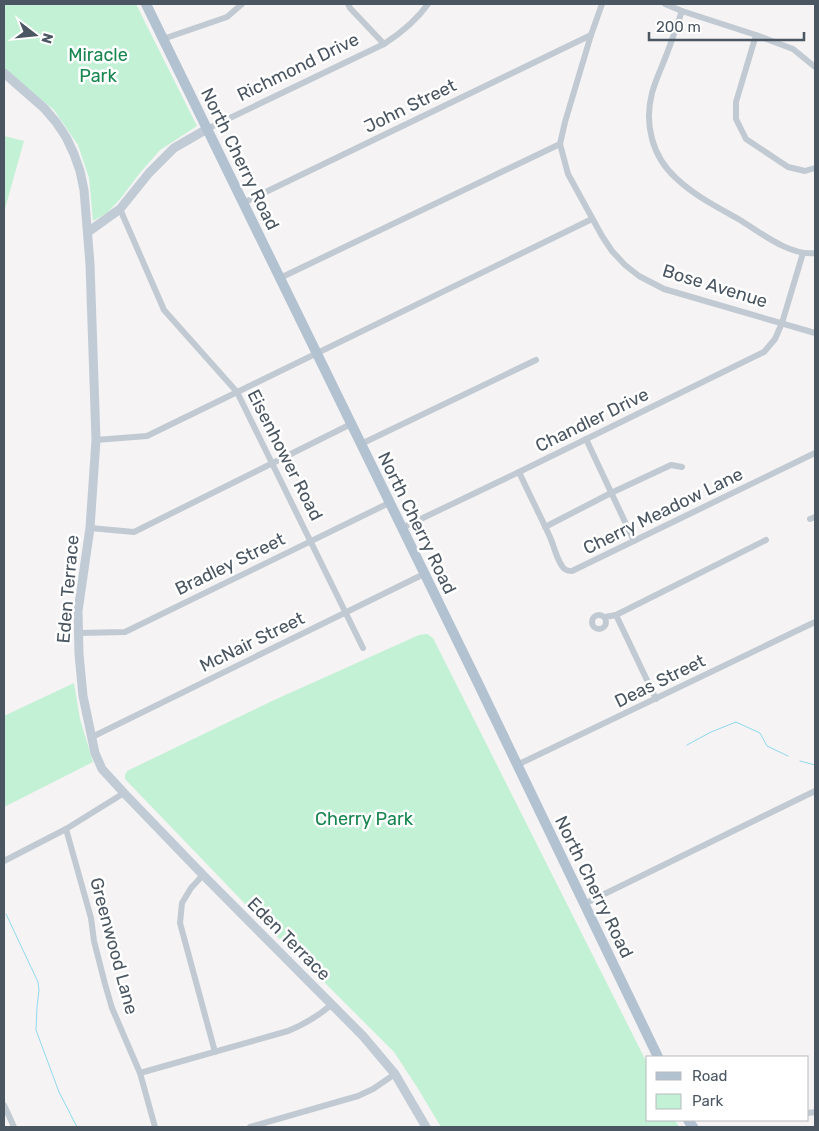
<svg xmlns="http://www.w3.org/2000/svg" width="819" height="1131" font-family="Rubik,sans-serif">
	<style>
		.green { fill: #c3f1d5 }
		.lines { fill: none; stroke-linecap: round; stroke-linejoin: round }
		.stream { stroke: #90daee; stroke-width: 1 }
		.street { stroke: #c1cad2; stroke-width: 6 }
		.secondary { stroke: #c1cbd6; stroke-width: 9 }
		.primary { stroke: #b3c2d1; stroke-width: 10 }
		.labels { text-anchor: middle; stroke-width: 5; stroke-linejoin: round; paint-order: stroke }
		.park-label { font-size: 18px; fill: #17864f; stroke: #fff }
		.street-label { font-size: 18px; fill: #4a5661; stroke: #fff }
	</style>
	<rect width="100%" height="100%" fill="#f5f3f3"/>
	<g class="green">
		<polygon points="4,4 136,4 197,126 160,150 139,174 121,198 107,213 93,221 89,178 78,145 54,110 4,69"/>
		<polygon points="4,136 24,141 4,212"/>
		<polygon points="427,634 433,638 648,1065 648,1120 675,1120 679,1127 441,1127 417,1087 394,1052 303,961 272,932 125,779 125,775 127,771 272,701 419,635"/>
		<polygon points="74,683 80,719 93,762 4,807 4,715 6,715"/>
	</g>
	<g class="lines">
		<g class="stream">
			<polyline points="687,745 711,732 736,722 760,733 767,746 788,756"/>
			<polyline points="800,761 815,765"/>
			<polyline points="6,914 38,982 39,990 37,1007 36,1030 59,1092 77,1127"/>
		</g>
		<g class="street">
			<polyline points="348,4 350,8 384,44"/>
			<polyline points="602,4 591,35 565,122 560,144 568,174 602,236 612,251 625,265 639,276 664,289 815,333"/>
			<polyline points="665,4 682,11 756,35 793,49 815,67"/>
			<path d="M682 11C676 28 671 44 664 61 660 71 655 82 652 93 644 124 652 157 677 179 695 196 719 208 740 220 761 233 790 256 815 253"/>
			<polyline points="756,35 736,102 736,119 746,139 788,167 805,171 815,168"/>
			<polyline points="163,39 227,17 242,4"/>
			<path d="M207 129 384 44C401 33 416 21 428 4"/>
			<polyline points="243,203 591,35"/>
			<polyline points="120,209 164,310 237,392 363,648"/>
			<polyline points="280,278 560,144"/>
			<polyline points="586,439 634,541"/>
			<polyline points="96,440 147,436 592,219"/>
			<polyline points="361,444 536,360"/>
			<path d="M519 472C529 494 540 515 550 537 554 546 556 557 562 566 564 570 567 571 572 571L815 453"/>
			<polyline points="810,519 815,517"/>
			<polyline points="545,527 611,493 671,465 682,467"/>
			<polyline points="90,528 134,532 351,424"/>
			<polyline points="402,528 519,472 764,352 775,339 782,323 803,253"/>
			<circle cx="599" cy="622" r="7"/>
			<polyline points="616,615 656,699"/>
			<polyline points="605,617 616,615 766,540"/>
			<polyline points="79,633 125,632 389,503"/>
			<polyline points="92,737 424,574"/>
			<polyline points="517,765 815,622"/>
			<polyline points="66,829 91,918 94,941 105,984 112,1008 140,1073 155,1127"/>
			<polyline points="4,861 66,829 124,793"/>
			<polyline points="203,875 191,888 182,903 180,923 215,1052"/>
			<polyline points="584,904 815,791"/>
			<path d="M140 1073 288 1031C305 1024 317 1017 331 1005"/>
			<polyline points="4,1105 14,1127"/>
			<polyline points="808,1113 815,1112"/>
			<polyline points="250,1127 358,1096 373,1089 395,1074"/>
		</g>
		<g class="secondary">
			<polyline points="4,73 44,108 56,122 66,137 74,154 80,171 84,190 90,264 96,440 90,528 78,611 79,654 83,696 95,753 102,769 124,793 203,875 363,1036 395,1074 426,1127"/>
			<polyline points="88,232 120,209 149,173 174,148 207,129"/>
		</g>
		<g class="primary">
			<polyline points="146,4 476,679 658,1057"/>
			<polyline points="688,1120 693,1127"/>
		</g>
	</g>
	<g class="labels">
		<g class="park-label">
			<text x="98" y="61">Miracle<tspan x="98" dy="21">Park</tspan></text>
			<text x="364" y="825">Cherry Park</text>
		</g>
		<g class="street-label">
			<text transform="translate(298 67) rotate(-26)" y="6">Richmond Drive</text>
			<text transform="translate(410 106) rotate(-26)" y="6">John Street</text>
			<text transform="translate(240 159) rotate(64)" y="6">North Cherry Road</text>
			<text transform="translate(715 286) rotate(17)" y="6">Bose Avenue</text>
			<text transform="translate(592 420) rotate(-26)" y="6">Chandler Drive</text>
			<text transform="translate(285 455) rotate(63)" y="6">Eisenhower Road</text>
			<text transform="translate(663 511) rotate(-26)" y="6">Cherry Meadow Lane</text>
			<text transform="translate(417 523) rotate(64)" y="6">North Cherry Road</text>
			<text transform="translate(230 564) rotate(-26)" y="6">Bradley Street</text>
			<text transform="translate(68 589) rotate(-85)" y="6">Eden Terrace</text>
			<text transform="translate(252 642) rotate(-26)" y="6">McNair Street</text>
			<text transform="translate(660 681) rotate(-26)" y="6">Deas Street</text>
			<text transform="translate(594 887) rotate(64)" y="6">North Cherry Road</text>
			<text transform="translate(289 939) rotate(45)" y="6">Eden Terrace</text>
			<text transform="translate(114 946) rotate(75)" y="6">Greenwood Lane</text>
		</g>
	</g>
	<rect width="819" height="1131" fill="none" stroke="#4a5661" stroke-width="10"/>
	<rect x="646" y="1056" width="162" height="65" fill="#ffffff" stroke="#b7bbc0"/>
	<rect x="656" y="1072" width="25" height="8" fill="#b3c2d1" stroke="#b7bbc0"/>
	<text x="692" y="1081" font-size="15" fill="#4a5661">Road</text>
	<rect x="656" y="1094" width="25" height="15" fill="#c3f1d5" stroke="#b7bbc0"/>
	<text x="692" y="1106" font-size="15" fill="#4a5661">Park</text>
	<g transform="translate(35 35) rotate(106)" stroke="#ffffff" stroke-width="4" paint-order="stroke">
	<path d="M0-4L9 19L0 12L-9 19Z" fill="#4a5661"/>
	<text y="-8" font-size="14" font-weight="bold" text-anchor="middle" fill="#4a5661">N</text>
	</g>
	<path d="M649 32v8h155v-8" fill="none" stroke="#4a5661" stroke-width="2.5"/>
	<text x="656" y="32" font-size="15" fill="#4a5661" stroke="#ffffff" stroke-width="4" paint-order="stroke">200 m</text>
</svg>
